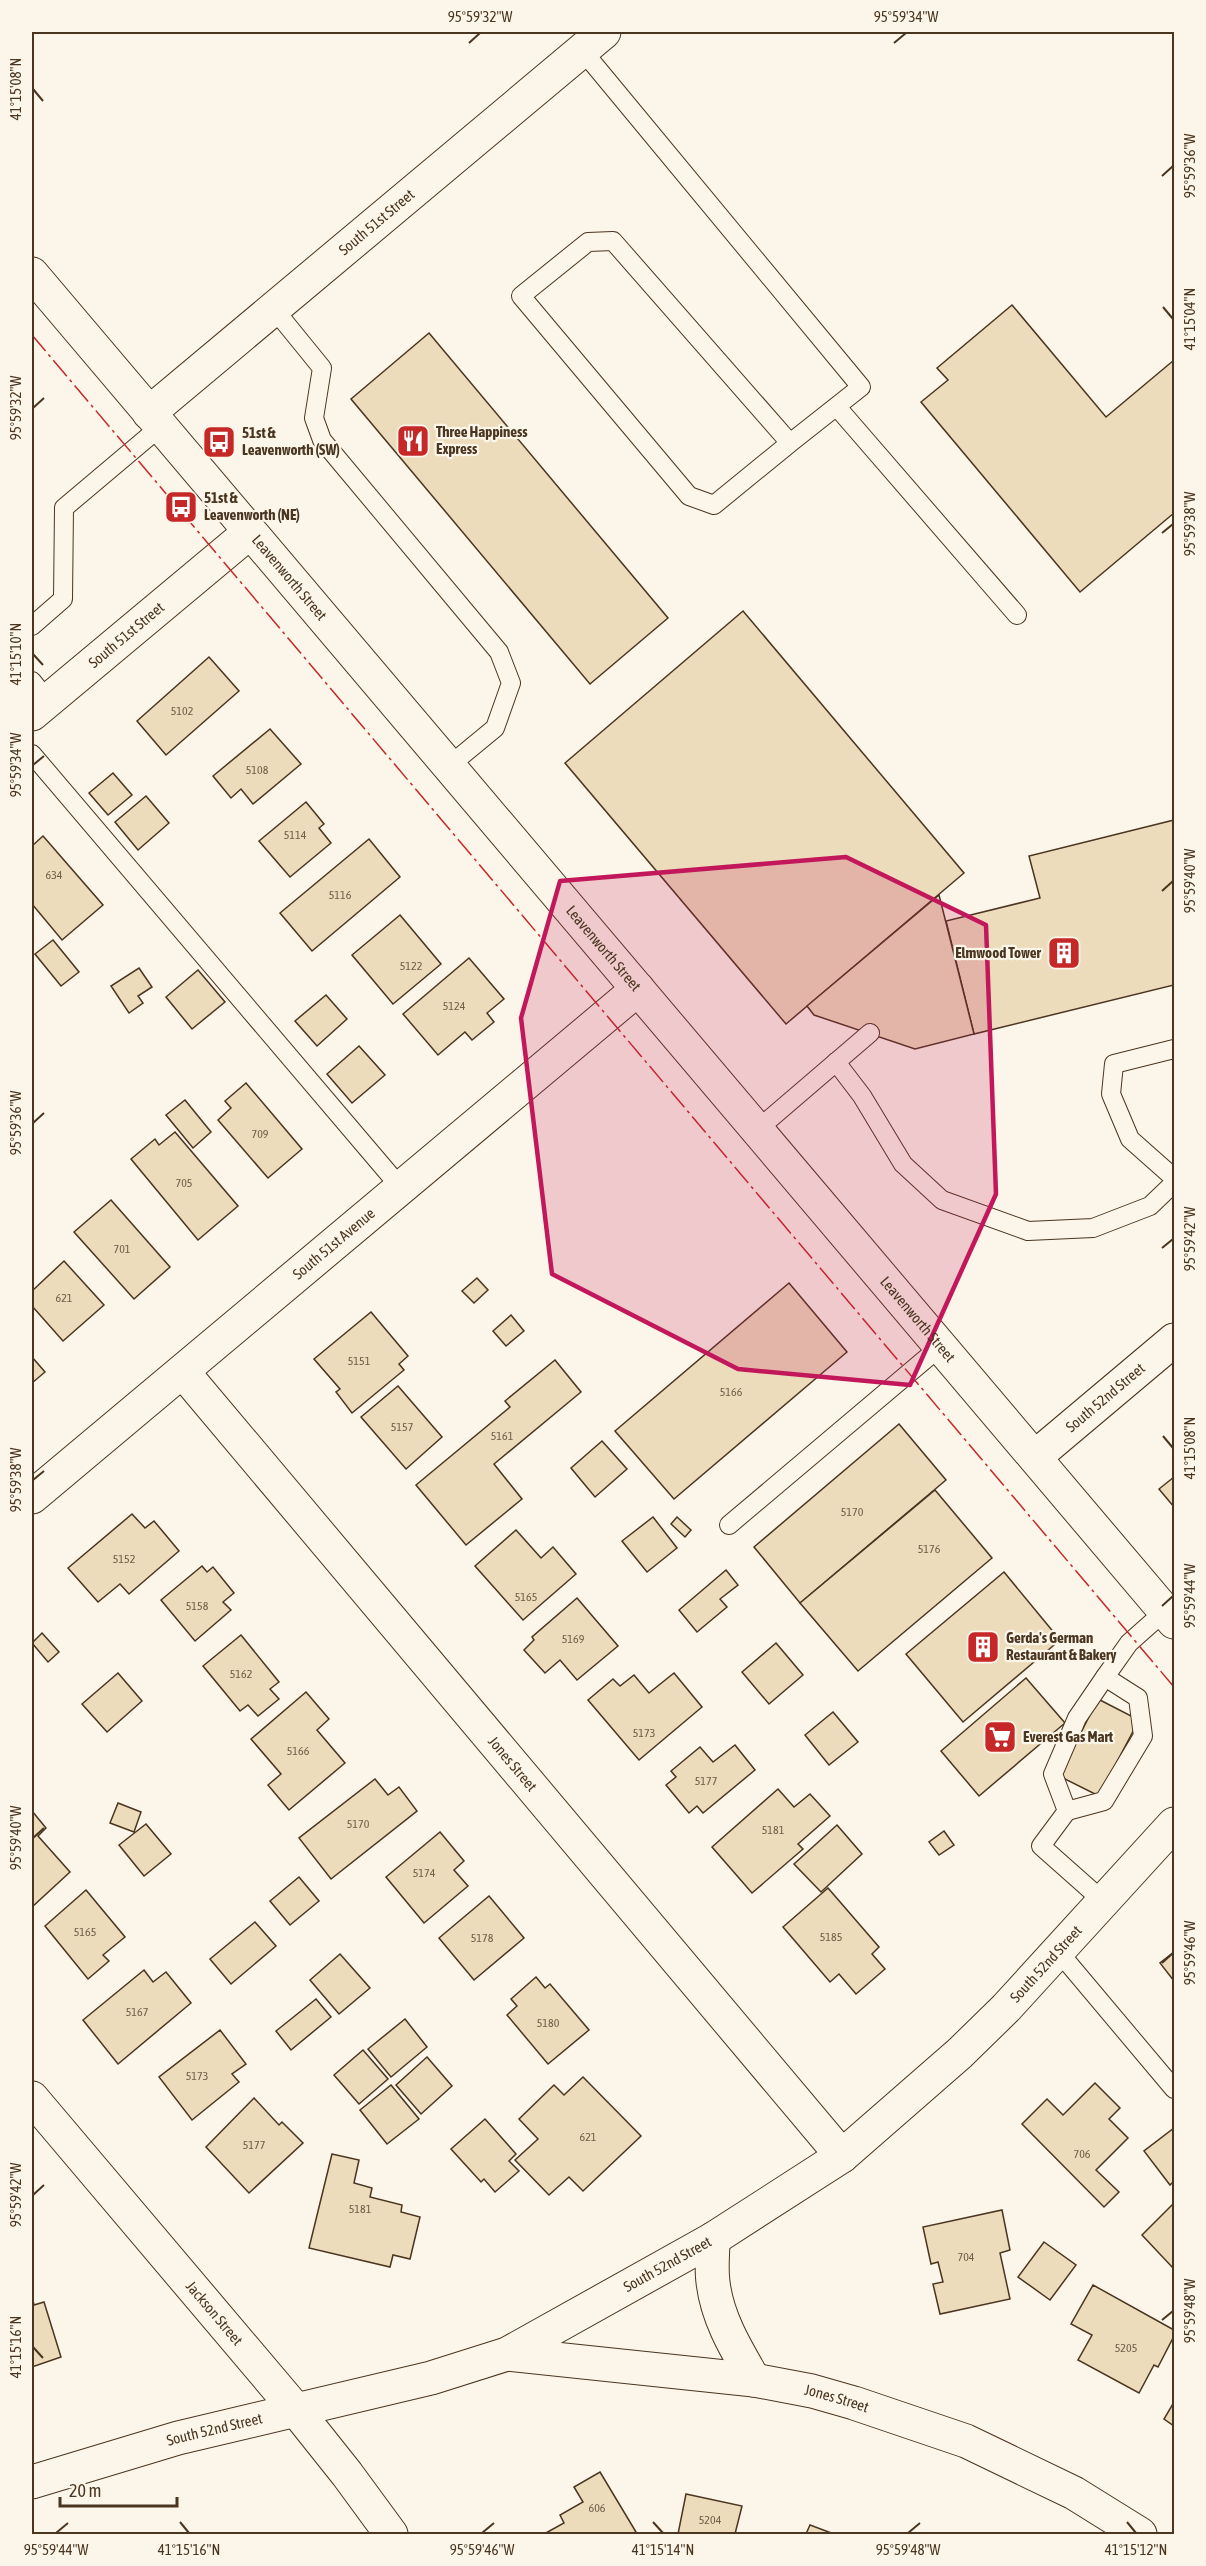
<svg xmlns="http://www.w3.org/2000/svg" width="1206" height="2566" font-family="'Asap Condensed',sans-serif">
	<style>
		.building { fill: #ecdcbc; stroke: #4a3520; stroke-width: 1.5 }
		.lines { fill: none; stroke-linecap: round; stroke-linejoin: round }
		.service-casing { stroke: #4a3520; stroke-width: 20 }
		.minor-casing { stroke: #4a3520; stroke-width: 35 }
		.tertiary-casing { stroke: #4a3520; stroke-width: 35 }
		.primary-casing { stroke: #4a3520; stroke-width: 35 }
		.service { stroke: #fbf6e9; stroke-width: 18 }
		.minor { stroke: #fbf6e9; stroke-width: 33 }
		.tertiary { stroke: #fbf6e9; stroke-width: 33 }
		.primary { stroke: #fbf6e9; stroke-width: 33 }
		.power { stroke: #c62828; stroke-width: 1.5; stroke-dasharray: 21 4.5 3 4.5; stroke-linecap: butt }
		.marked { fill: #c2185b; fill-opacity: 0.2; stroke: #c2185b; stroke-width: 4.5; stroke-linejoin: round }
		.ticks { fill: none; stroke: #4a3520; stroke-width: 2 }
		.labels { text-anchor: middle; stroke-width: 4.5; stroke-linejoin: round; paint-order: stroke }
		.number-label { font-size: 12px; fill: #725f47 }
		.street-label { font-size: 15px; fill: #4a3520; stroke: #fbf6e9 }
		.poi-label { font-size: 15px; font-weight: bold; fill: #4a3520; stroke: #fbf6e9; text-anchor: start }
		.neatline { fill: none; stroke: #4a3520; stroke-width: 2 }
		.ticks-label { font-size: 15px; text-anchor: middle; fill: #4a3520 }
	</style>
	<rect width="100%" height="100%" fill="#fbf6e9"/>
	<g class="building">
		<polygon points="1012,305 1106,417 1174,360 1174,513 1080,592 921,402 948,380 937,368"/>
		<polygon points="429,333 668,618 590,684 351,399"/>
		<polygon points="743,611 964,873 786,1024 565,763"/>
		<polygon points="209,657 239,691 166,755 137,721"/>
		<polygon points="270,729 301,764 253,804 241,789 231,798 213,776"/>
		<polygon points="113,773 132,795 108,815 89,793"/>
		<polygon points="146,796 169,823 138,850 115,822"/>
		<polygon points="306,802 324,824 319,828 331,843 290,877 259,841"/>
		<polygon points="1174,820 1174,985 974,1034 946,921 1040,898 1029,856"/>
		<polygon points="43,836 103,905 62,940 32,904 32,846"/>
		<polygon points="369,839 400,877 312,951 280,913"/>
		<polygon points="939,895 974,1034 915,1049 814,1015 807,1006"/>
		<polygon points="400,915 441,964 393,1004 352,955"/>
		<polygon points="53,940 79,972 61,986 35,954"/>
		<polygon points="469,958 504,999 487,1013 494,1022 472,1040 465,1032 438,1055 403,1014"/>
		<polygon points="139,968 152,987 138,996 143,1003 129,1013 111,986"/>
		<polygon points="198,970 225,1002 192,1029 166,997"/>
		<polygon points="326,995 347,1019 317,1046 295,1021"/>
		<polygon points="359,1046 385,1075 352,1103 327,1074"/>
		<polygon points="246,1083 302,1149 268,1178 218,1120 231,1108 225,1101"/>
		<polygon points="185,1100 211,1132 193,1148 166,1115"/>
		<polygon points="175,1132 238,1206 198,1240 131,1159 155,1139 159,1145"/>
		<polygon points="111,1200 170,1267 134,1299 74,1232"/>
		<polygon points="64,1261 104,1305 63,1341 32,1306 32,1291"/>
		<polygon points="477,1278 488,1290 474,1303 462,1291"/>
		<polygon points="789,1283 847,1352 674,1499 615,1431"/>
		<polygon points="371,1312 408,1356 399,1364 404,1370 352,1413 336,1392 340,1389 314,1359"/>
		<polygon points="511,1315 524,1331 506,1346 493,1331"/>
		<polygon points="32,1357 45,1372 32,1383"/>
		<polygon points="555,1360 581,1392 494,1464 522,1499 466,1545 416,1485 510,1407 505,1401"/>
		<polygon points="398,1386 442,1437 406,1469 361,1417"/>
		<polygon points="899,1424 946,1480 800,1603 754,1547"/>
		<polygon points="602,1441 627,1469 595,1497 571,1468"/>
		<polygon points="1174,1477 1174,1507 1159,1489"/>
		<polygon points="935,1490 992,1558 858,1671 800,1603"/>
		<polygon points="132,1514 145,1528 154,1521 179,1551 129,1594 120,1584 98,1602 68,1568"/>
		<polygon points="653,1517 677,1548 647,1572 622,1541"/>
		<polygon points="677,1517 691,1530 685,1537 671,1524"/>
		<polygon points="516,1530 541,1558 553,1547 576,1574 523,1620 475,1566"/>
		<polygon points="202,1566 207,1572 213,1567 234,1593 223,1602 231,1610 195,1641 161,1600"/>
		<polygon points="726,1570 738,1585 720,1599 727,1607 697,1632 679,1610"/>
		<polygon points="1004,1572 1060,1640 963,1722 906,1654"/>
		<polygon points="577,1598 618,1646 577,1680 560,1660 545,1673 524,1650 534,1640 532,1637"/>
		<polygon points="42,1633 59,1652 48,1662 32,1643"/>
		<polygon points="241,1635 279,1682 270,1689 279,1699 258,1716 248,1705 240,1711 203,1666"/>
		<polygon points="776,1643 803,1675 769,1704 742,1672"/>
		<polygon points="118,1673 142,1701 107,1732 82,1704"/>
		<polygon points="674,1673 702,1707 639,1760 588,1700 613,1679 620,1686 634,1675 649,1693"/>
		<polygon points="1026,1678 1065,1723 979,1796 941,1751"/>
		<polygon points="306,1692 329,1719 317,1730 345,1763 289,1810 268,1785 281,1774 251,1739"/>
		<polygon points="1098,1699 1139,1720 1099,1796 1059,1776"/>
		<polygon points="833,1712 858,1742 829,1765 805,1735"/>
		<polygon points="735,1745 755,1770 703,1813 697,1806 689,1813 666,1785 676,1777 671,1771 700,1747 713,1762"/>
		<polygon points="375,1779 388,1795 399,1787 417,1811 331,1879 299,1838"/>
		<polygon points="778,1789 794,1807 810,1794 830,1816 798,1844 803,1849 752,1893 712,1847"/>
		<polygon points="118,1803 141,1812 134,1832 110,1823"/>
		<polygon points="32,1811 46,1828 38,1836 70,1872 32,1907"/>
		<polygon points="146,1824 171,1854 144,1876 119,1845"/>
		<polygon points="837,1825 862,1854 821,1892 794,1864"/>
		<polygon points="944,1831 954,1845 939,1855 929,1842"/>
		<polygon points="440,1832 464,1861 454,1870 468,1886 424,1923 386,1877"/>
		<polygon points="299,1877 319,1901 290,1925 270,1901"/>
		<polygon points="828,1888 879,1947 872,1954 885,1969 856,1994 839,1974 830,1982 783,1927"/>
		<polygon points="86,1890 125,1937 103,1955 109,1961 88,1979 45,1926"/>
		<polygon points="489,1896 524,1938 474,1980 439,1938"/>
		<polygon points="255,1922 276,1946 231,1984 210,1959"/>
		<polygon points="1174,1952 1174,1981 1160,1963"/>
		<polygon points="340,1954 370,1988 339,2014 310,1980"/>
		<polygon points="144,1970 153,1982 166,1972 191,2003 118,2064 83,2020"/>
		<polygon points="536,1977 545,1988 550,1984 589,2030 548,2064 507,2015 517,2006 511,1999"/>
		<polygon points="316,1999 331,2017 291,2050 276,2031"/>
		<polygon points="405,2019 427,2047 391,2077 368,2049"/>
		<polygon points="220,2030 246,2064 232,2074 239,2082 192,2120 159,2077"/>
		<polygon points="363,2050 388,2079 359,2104 334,2075"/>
		<polygon points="427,2057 452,2086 421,2114 396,2085"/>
		<polygon points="583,2077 641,2136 583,2191 569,2177 549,2195 515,2160 538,2139 519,2119 554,2085 564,2095"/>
		<polygon points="1095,2083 1120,2108 1109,2119 1128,2138 1096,2170 1119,2192 1104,2207 1022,2124 1047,2099 1063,2115"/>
		<polygon points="391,2085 419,2119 387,2144 360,2110"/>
		<polygon points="254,2098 279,2125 282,2122 303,2143 249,2193 206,2147"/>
		<polygon points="485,2119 516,2154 509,2161 519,2171 495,2192 484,2179 481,2182 451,2149"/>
		<polygon points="1174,2128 1174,2181 1170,2185 1144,2151"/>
		<polygon points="332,2154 359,2160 354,2183 372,2188 370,2197 402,2205 401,2212 420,2217 410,2259 393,2255 390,2267 309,2248"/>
		<polygon points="1174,2203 1174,2266 1173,2268 1142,2235"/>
		<polygon points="1002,2210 1010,2250 1000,2253 1010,2299 940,2314 933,2284 943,2282 938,2262 931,2264 923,2227"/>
		<polygon points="1044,2242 1076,2265 1050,2300 1018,2277"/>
		<polygon points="1093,2285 1174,2330 1174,2336 1158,2367 1154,2365 1139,2393 1078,2360 1092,2335 1071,2324"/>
		<polygon points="32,2296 34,2305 44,2302 61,2357 32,2367"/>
		<polygon points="1174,2402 1174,2426 1164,2419"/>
		<polygon points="600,2472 636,2532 632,2534 544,2534 564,2523 560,2515 583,2502 574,2487"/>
		<polygon points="686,2494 742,2506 735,2534 678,2534"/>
		<polygon points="810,2525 834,2534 806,2534"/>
	</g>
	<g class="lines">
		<g class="service-casing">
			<g id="service">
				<polyline points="582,50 861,387 790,443 613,241 588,242 521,296 689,496 714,505 790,443"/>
				<polyline points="274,309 322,368 314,418 322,440 499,652 511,683 495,728 449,766"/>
				<polyline points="837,407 1017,615"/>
				<polyline points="32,626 63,599 64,508 160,427"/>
				<polyline points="32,681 48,701"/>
				<polyline points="32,754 401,1188"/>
				<polyline points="1174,1049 1114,1064 1111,1094 1130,1139 1174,1178"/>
				<polyline points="836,1062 862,1096 903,1164 942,1200 1028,1231 1093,1228 1150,1206 1174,1183"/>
				<polyline points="757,1130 870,1033"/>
				<polyline points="729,1525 941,1346"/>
				<polyline points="1067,1811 1104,1801 1143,1736 1138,1698 1105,1677"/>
				<polyline points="1103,1901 1041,1846 1067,1811 1053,1774 1077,1718 1105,1677 1129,1643 1165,1611"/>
				<polyline points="1058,1951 1174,2089"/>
			</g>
		</g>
		<g class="minor-casing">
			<g id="minor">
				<path id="s1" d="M149 413 604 32"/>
				<path id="s2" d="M32 714 250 532"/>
				<path id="s3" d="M183 1372 842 2156"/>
				<path id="s4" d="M32 1497 638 989"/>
				<path id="s5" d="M32 2098 296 2410 347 2474 391 2534"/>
				<path d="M713 2239C713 2253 711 2268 713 2282 717 2318 736 2349 754 2380"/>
				<path id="s6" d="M507 2354 754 2380 812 2391 854 2403 966 2441 1074 2493 1140 2534"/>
			</g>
		</g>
		<g class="tertiary-casing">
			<g id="tertiary">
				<path id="s7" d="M1035 1457 1174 1340"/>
				<path id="s8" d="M32 2482 178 2438 431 2378 507 2354 713 2239 842 2156 960 2053 1006 2008 1174 1824"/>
			</g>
		</g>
		<g class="primary-casing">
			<g id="primary">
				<path id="s9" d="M32 274 1174 1622"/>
			</g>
		</g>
		<use href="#service" class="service"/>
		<use href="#minor" class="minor"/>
		<use href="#tertiary" class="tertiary"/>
		<use href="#primary" class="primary"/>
		<polyline class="power" points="32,335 1174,1687"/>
	</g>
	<path class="marked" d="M846 857 986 925 996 1194 910 1385 738 1369 552 1274 521 1018 560 881Z"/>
	<path class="ticks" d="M469 43 480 33M894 43 906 33M33 89 43 101M1162 176 1173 166M1163 307 1173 319M33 408 44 398M1162 533 1173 524M33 654 43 665M33 765 44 756M1162 891 1173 881M33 1123 44 1113M1162 1248 1173 1239M1163 1436 1173 1448M33 1480 44 1471M1162 1606 1173 1596M33 1838 44 1828M1162 1963 1173 1953M33 2195 44 2185M1162 2320 1173 2311M33 2347 43 2358M180 2522 189 2533M653 2522 663 2533M1127 2522 1136 2533M56 2533 68 2523M482 2533 494 2523M908 2533 920 2523"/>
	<defs>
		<g id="restaurant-square" transform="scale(1.725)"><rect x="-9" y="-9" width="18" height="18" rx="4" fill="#c62828" stroke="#fbf6e9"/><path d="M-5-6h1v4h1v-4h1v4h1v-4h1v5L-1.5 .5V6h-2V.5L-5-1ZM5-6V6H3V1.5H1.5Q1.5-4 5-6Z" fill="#fff"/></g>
		<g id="bus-square" transform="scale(1.725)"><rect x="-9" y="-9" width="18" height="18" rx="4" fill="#c62828" stroke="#fbf6e9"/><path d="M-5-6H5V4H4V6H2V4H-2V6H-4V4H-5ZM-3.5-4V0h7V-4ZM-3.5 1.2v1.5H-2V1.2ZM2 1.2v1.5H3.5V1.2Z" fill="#fff"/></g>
		<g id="building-square" transform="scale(1.725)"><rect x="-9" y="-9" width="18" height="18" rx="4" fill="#c62828" stroke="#fbf6e9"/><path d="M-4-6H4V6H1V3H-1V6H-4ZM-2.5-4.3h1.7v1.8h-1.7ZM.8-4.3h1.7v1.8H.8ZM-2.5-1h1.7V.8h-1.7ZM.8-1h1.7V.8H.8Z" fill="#fff"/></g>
		<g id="supermarket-square" transform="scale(1.725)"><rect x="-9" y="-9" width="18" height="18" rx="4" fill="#c62828" stroke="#fbf6e9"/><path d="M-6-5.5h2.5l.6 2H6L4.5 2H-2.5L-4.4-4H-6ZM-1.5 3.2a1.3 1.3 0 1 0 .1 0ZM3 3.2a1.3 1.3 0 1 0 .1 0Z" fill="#fff"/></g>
	</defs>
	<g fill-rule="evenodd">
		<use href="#restaurant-square" x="413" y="441"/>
		<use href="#bus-square" x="219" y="442"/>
		<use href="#bus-square" x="181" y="507"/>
		<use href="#building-square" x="1064" y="953"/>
		<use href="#building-square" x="983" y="1647"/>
		<use href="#supermarket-square" x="1000" y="1737"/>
	</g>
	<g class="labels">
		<g class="number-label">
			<text x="182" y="715">5102</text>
			<text x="257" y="774">5108</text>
			<text x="295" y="839">5114</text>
			<text x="54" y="879">634</text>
			<text x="340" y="899">5116</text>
			<text x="411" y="970">5122</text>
			<text x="454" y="1010">5124</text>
			<text x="260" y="1138">709</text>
			<text x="184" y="1187">705</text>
			<text x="122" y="1253">701</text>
			<text x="64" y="1302">621</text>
			<text x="359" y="1365">5151</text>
			<text x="731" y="1396">5166</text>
			<text x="402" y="1431">5157</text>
			<text x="502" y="1440">5161</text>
			<text x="852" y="1516">5170</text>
			<text x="929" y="1553">5176</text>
			<text x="124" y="1563">5152</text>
			<text x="526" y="1601">5165</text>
			<text x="197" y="1610">5158</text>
			<text x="573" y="1643">5169</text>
			<text x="241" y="1678">5162</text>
			<text x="644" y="1737">5173</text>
			<text x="298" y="1755">5166</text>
			<text x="706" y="1785">5177</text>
			<text x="358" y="1828">5170</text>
			<text x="773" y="1834">5181</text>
			<text x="424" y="1877">5174</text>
			<text x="85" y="1936">5165</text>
			<text x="831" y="1941">5185</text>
			<text x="482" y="1942">5178</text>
			<text x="137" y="2016">5167</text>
			<text x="548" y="2027">5180</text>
			<text x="197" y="2080">5173</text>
			<text x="588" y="2141">621</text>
			<text x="254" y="2149">5177</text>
			<text x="1082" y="2158">706</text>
			<text x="360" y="2213">5181</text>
			<text x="966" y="2261">704</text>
			<text x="1126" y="2352">5205</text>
			<text x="597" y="2512">606</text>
			<text x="710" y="2524">5204</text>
		</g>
		<g class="street-label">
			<text dy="5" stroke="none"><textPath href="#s1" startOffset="297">South 51st Street</textPath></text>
			<text dy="5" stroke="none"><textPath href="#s9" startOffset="398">Leavenworth Street</textPath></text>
			<text dy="5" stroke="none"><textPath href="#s2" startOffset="123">South 51st Street</textPath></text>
			<text dy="5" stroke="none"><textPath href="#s9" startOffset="884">Leavenworth Street</textPath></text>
			<text dy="5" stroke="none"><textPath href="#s4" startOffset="394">South 51st Avenue</textPath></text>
			<text dy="5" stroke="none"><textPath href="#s9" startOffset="1370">Leavenworth Street</textPath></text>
			<text dy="5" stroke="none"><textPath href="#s7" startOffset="92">South 52nd Street</textPath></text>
			<text dy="5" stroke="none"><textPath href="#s3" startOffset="512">Jones Street</textPath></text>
			<text dy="5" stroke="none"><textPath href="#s8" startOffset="1162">South 52nd Street</textPath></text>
			<text dy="5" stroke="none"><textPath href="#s8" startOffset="676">South 52nd Street</textPath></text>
			<text dy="5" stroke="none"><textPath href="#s5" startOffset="282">Jackson Street</textPath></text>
			<text dy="5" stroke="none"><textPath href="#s6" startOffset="333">Jones Street</textPath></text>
			<text dy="5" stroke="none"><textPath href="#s8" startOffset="190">South 52nd Street</textPath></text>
		</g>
		<g class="poi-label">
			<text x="436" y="437">Three Happiness<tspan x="436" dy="17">Express</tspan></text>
			<text x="242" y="438">51st &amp;<tspan x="242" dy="17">Leavenworth (SW)</tspan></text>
			<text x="204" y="503">51st &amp;<tspan x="204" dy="17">Leavenworth (NE)</tspan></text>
			<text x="1041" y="958" text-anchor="end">Elmwood Tower</text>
			<text x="1006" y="1643">Gerda's German<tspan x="1006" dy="17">Restaurant &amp; Bakery</tspan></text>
			<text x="1023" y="1742">Everest Gas Mart</text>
		</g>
	</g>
	<rect width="1206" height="2566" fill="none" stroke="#fbf6e9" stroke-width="66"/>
	<path d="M60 2497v9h117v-9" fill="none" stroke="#4a3520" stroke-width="3"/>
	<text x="69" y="2497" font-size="18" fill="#4a3520" stroke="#fbf6e9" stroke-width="4.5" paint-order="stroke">20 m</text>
	<rect x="33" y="33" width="1140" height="2500" class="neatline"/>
	<g class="ticks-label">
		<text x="480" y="22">95°59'32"W</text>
		<text x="906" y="22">95°59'34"W</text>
		<text transform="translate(16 89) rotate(-90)" y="5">41°15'08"N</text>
		<text transform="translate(1190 166) rotate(-90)" y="5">95°59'36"W</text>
		<text transform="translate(1190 319) rotate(-90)" y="5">41°15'04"N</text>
		<text transform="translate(16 408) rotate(-90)" y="5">95°59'32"W</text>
		<text transform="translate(1190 524) rotate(-90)" y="5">95°59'38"W</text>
		<text transform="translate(16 654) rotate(-90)" y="5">41°15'10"N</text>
		<text transform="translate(16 765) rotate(-90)" y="5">95°59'34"W</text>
		<text transform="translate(1190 881) rotate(-90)" y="5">95°59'40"W</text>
		<text transform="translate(16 1123) rotate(-90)" y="5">95°59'36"W</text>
		<text transform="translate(1190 1239) rotate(-90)" y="5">95°59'42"W</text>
		<text transform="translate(1190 1448) rotate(-90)" y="5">41°15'08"N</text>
		<text transform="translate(16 1480) rotate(-90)" y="5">95°59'38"W</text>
		<text transform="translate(1190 1596) rotate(-90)" y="5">95°59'44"W</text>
		<text transform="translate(16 1838) rotate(-90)" y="5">95°59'40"W</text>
		<text transform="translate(1190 1953) rotate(-90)" y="5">95°59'46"W</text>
		<text transform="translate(16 2195) rotate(-90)" y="5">95°59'42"W</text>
		<text transform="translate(1190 2311) rotate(-90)" y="5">95°59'48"W</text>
		<text transform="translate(16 2347) rotate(-90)" y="5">41°15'16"N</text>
		<text x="56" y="2555">95°59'44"W</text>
		<text x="189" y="2555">41°15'16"N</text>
		<text x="482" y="2555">95°59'46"W</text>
		<text x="663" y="2555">41°15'14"N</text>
		<text x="908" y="2555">95°59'48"W</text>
		<text x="1136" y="2555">41°15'12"N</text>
	</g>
</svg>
